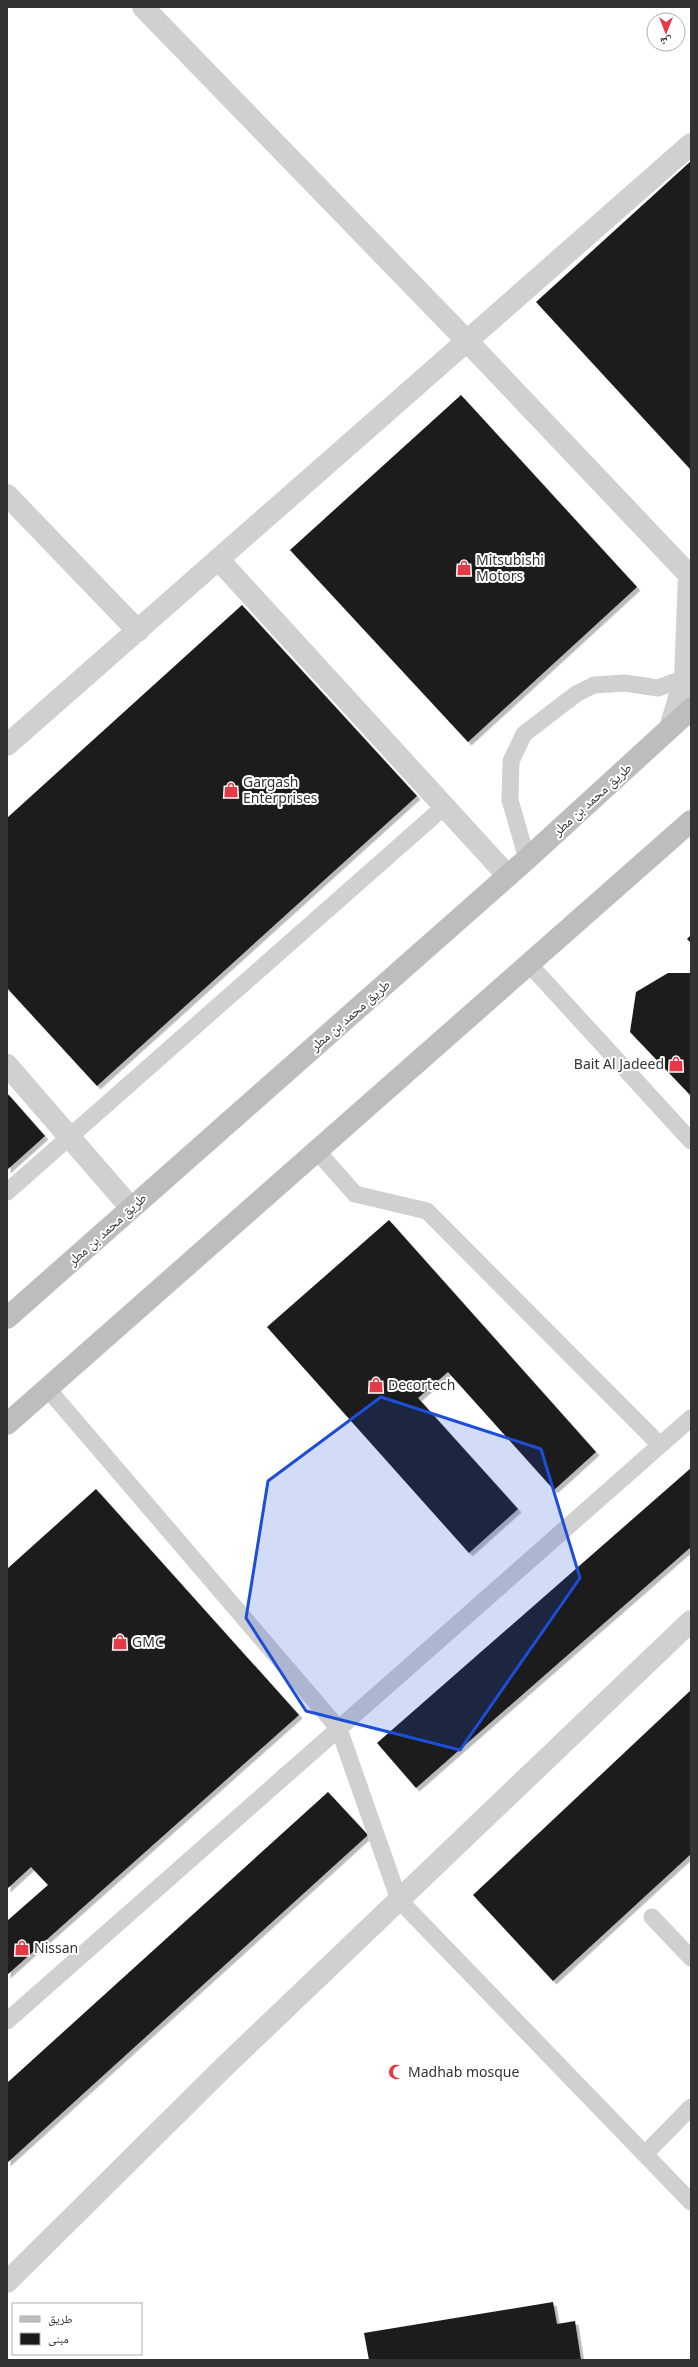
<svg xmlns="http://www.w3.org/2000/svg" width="698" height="2367" font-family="'Noto Sans','Noto Naskh Arabic',sans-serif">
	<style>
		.building { fill: #1a1a1a; filter: url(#shadow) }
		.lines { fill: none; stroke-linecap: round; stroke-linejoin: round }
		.lane { stroke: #d0d0d0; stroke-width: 17 }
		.street { stroke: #d0d0d0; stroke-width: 22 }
		.secondary { stroke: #bdbdbd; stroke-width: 22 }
		.marked { fill: #1d4ed8; fill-opacity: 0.2; stroke: #1d4ed8; stroke-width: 3; stroke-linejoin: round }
		.labels { text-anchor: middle; stroke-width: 4; stroke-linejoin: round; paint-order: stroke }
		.poi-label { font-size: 14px; fill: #333; stroke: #fff; text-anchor: start }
		.street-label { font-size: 14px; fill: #333; stroke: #fff }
	</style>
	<defs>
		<filter id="shadow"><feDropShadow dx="3.5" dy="3.5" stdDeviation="0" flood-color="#0004"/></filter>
	</defs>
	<rect width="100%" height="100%" fill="#fff"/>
	<g class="building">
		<polygon points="691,161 691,470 536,302"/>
		<polygon points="461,395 637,587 468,742 290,550"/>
		<polygon points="242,605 417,796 97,1086 7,988 7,818"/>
		<polygon points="691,935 691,943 687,939"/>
		<polygon points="668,973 691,973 691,1096 630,1032 636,992"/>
		<polygon points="7,1093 45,1136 7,1170"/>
		<polygon points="389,1220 596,1452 554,1490 448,1372 418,1398 518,1509 469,1553 267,1327"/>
		<polygon points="691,1468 691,1547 416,1788 377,1743"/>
		<polygon points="96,1489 299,1715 7,1975 7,1921 48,1885 31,1867 7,1889 7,1569"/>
		<polygon points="691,1690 691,1854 553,1981 473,1895"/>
		<polygon points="328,1792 368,1835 7,2163 7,2083"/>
		<polygon points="553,2302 557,2324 575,2321 581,2360 369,2360 364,2333"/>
	</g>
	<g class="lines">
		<g class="lane">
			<polyline points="527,859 510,800 511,761 524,734 576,694 594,685 625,683 658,688 685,678"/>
			<polyline points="529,964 691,1141"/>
			<polyline points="317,1151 355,1194 427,1211 660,1445"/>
			<polyline points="7,1192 445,806"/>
			<polyline points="47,1388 339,1729 399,1900 691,2202"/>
			<polyline points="652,1917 691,1958"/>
			<polyline points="7,2021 691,1418"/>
			<polyline points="645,2154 691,2107"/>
		</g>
		<g class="street">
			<polyline points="143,7 467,341 691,577"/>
			<polyline points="7,495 138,631"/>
			<polyline points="218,559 508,876"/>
			<polyline points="670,728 685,678 689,576"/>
			<polyline points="7,745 691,144"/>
			<polyline points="7,1065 131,1208"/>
			<polyline points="7,2282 223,2068 691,1621"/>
		</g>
		<g class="secondary">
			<polyline points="7,1318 527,859 691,709"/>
			<polyline points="7,1424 691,821"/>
		</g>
	</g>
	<path class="marked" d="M381 1397 541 1449 580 1578 460 1750 306 1711 246 1618 268 1481Z"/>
	<defs>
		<g id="shop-bare" transform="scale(1.2)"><path d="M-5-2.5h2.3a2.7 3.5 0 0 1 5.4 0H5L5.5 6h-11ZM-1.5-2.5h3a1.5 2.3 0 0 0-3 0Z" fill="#e63946" stroke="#fff" stroke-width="2.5" paint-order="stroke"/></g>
		<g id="mosque-bare" transform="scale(1.2)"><path d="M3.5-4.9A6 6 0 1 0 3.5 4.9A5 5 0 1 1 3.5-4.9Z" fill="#e63946" stroke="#fff" stroke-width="2.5" paint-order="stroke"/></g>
	</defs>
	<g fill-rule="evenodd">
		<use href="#shop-bare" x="464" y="568"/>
		<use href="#shop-bare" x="231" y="790"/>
		<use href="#shop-bare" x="676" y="1064"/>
		<use href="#shop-bare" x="376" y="1385"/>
		<use href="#shop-bare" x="120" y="1642"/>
		<use href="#shop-bare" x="22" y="1948"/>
		<use href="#mosque-bare" x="396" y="2072"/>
	</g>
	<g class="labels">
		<g class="poi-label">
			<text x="476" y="565">Mitsubishi<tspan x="476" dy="16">Motors</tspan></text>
			<text x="243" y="787">Gargash<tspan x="243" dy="16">Enterprises</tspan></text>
			<text x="664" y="1069" text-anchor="end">Bait Al Jadeed</text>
			<text x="388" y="1390">Decortech</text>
			<text x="132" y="1647">GMC</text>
			<text x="34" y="1953">Nissan</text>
			<text x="408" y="2077">Madhab mosque</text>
		</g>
		<g class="street-label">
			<text transform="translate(592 799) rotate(-42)" y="5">طريق محمد بن مطر</text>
			<text transform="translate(350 1015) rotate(-41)" y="5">طريق محمد بن مطر</text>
			<text transform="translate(107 1229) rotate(-42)" y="5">طريق محمد بن مطر</text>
		</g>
	</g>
	<rect width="698" height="2367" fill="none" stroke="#333333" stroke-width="16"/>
	<rect x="12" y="2303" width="130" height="52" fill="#ffffff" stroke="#adadad"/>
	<rect x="20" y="2316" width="20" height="6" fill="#bdbdbd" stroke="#adadad"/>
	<text x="48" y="2323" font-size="12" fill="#333333">طريق</text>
	<rect x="20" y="2333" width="20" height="12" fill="#1a1a1a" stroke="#adadad"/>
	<text x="48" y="2343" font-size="12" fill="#333333">مبنى</text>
	<g transform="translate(666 32) rotate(180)"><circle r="19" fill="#ffffff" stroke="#adadad"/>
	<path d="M0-3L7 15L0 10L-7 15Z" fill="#e63946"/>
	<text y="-6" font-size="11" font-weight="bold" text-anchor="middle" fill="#333333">ش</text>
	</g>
</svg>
